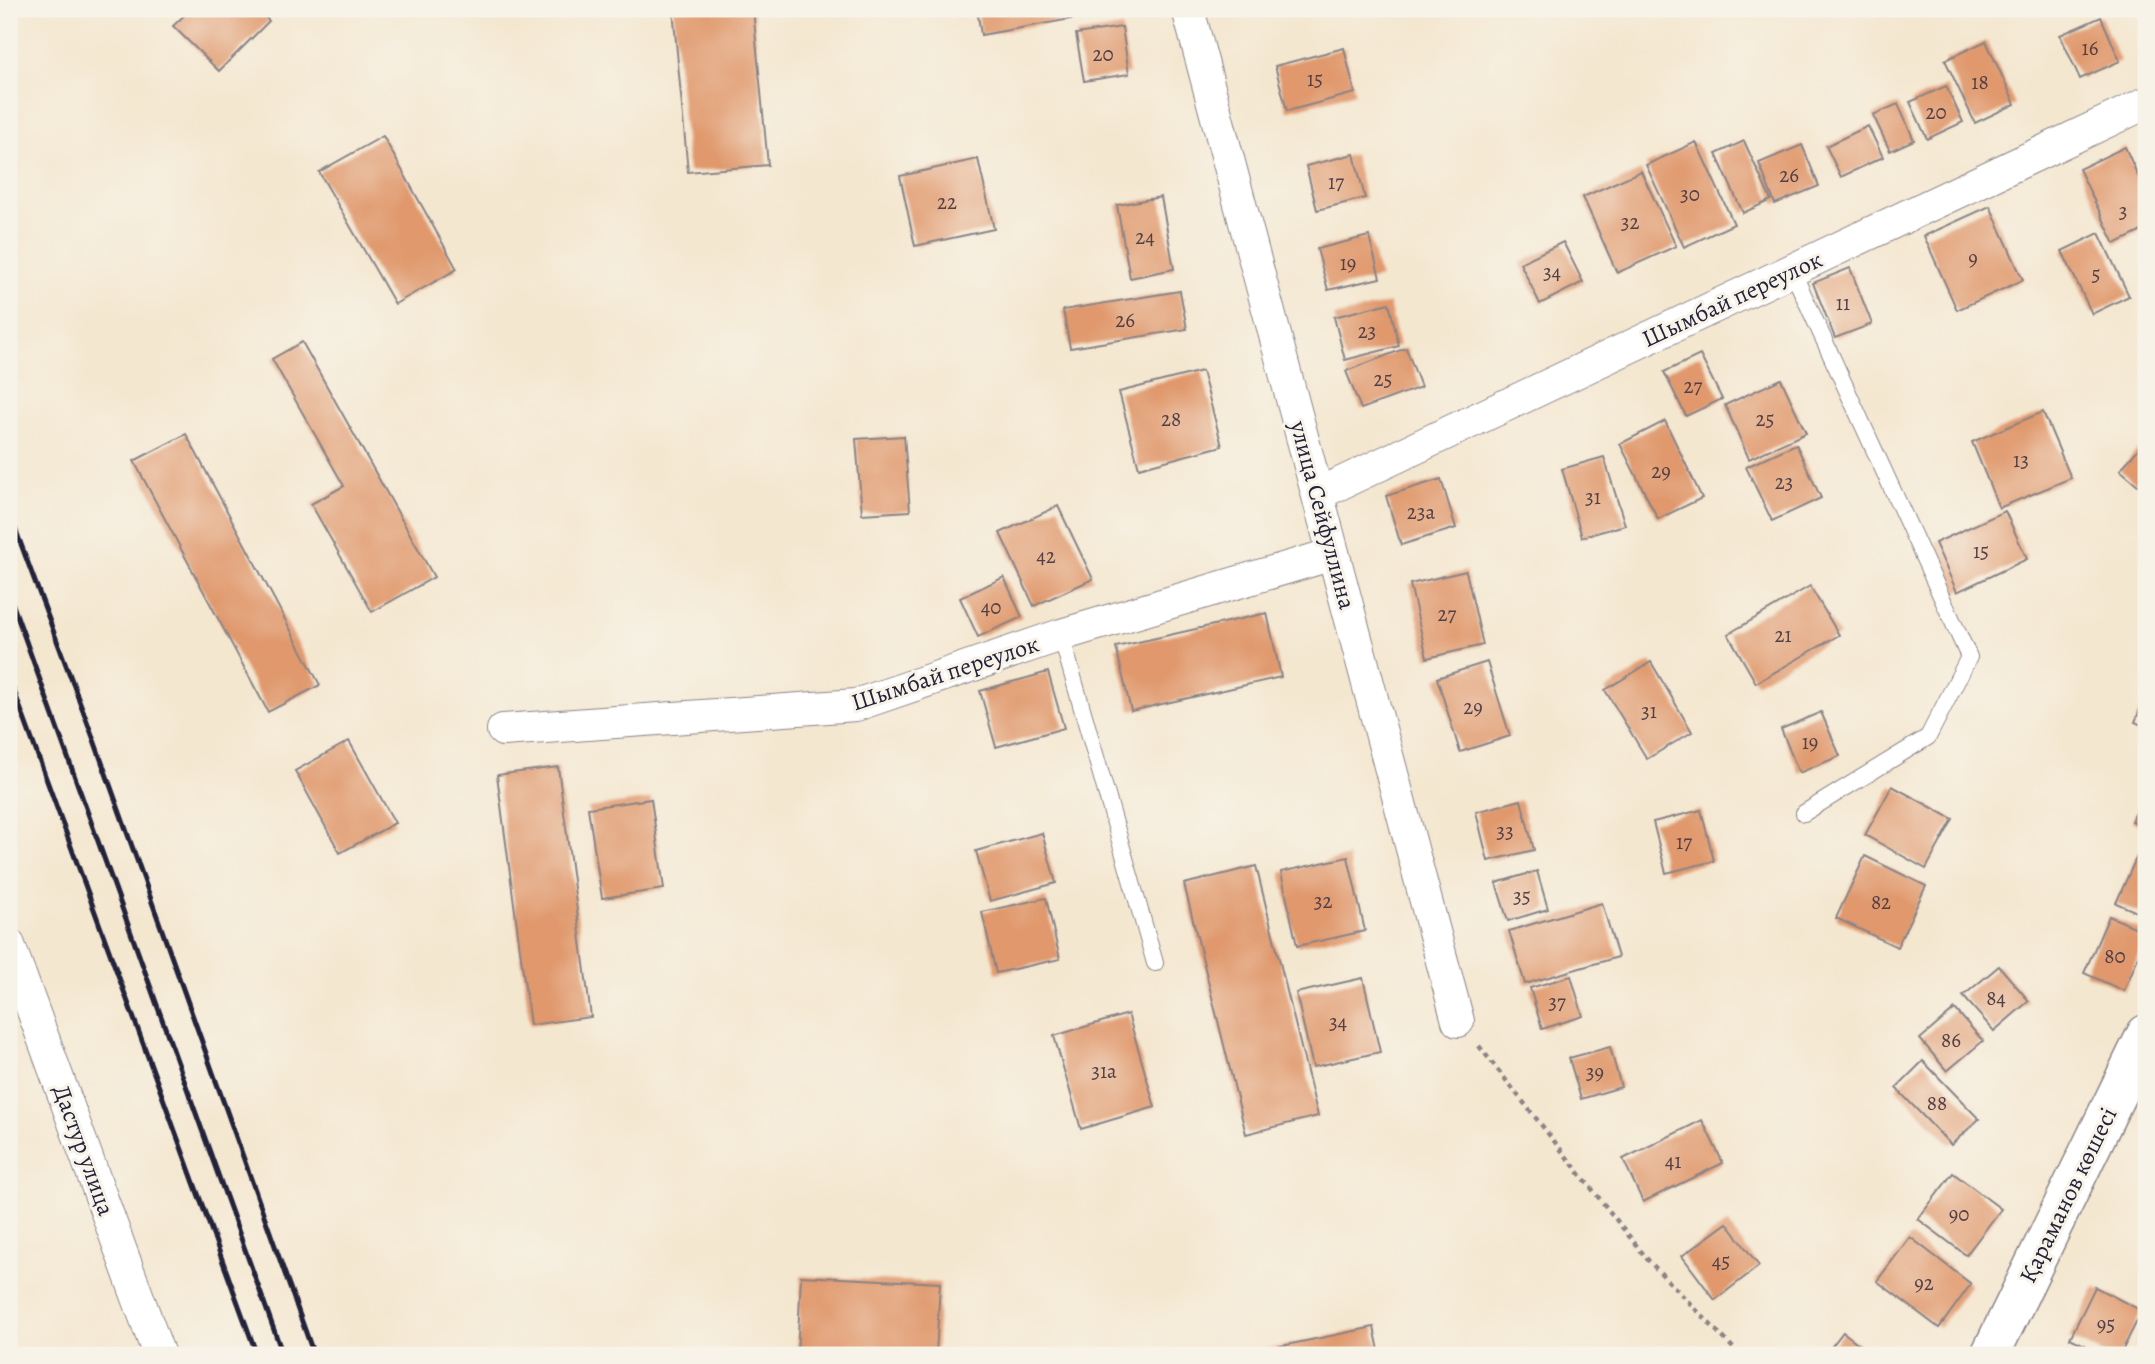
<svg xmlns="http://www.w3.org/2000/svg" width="2155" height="1364" font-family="Alegreya,serif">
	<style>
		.building { fill: #e0986c }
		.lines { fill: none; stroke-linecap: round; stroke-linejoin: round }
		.service-casing { stroke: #8b8486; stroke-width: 18 }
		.minor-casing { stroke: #8b8486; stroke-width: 34 }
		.secondary-casing { stroke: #8b8486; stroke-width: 41 }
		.path { stroke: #8b8486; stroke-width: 4.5; stroke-dasharray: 5 5; stroke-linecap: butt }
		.service { stroke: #fff; stroke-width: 16 }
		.minor { stroke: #fff; stroke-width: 32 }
		.secondary { stroke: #fff; stroke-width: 38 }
		.rail { stroke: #22223b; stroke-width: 5 }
		.labels { text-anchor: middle; stroke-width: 6; stroke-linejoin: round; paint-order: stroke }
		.number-label { font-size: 21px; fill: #524047 }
		.street-label { font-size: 24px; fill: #22223b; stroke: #f7f3e8 }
	</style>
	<rect width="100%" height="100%" fill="#f7f3e8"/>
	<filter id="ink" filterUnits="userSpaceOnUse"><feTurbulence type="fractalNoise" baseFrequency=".0143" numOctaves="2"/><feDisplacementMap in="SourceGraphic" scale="14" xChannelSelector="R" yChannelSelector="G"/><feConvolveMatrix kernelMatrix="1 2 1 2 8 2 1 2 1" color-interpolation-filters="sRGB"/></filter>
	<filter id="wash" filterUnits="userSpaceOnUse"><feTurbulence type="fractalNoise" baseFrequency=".00686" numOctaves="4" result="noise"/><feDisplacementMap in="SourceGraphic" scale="28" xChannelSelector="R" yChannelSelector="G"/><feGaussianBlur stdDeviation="1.57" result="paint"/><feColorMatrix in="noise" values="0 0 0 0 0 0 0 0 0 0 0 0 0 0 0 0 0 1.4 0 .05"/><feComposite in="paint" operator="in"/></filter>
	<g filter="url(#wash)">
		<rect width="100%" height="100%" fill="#f4e7d0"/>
		<g id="blocks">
			<g class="building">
				<polygon points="191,9 257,9 269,21 219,71 173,26"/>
				<polygon points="673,9 753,9 768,165 688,172"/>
				<polygon points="977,9 1081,9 1082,17 981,35"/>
				<polygon points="2101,17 2120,61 2080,79 2060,35"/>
				<polygon points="1122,27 1129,74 1084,81 1076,34"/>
				<polygon points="1986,41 2015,104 1975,123 1945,60"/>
				<polygon points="1344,48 1355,93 1287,111 1275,66"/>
				<polygon points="1946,86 1963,122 1927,139 1910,102"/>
				<polygon points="1898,104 1914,140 1890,151 1873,115"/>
				<polygon points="1868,126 1883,157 1841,177 1826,146"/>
				<polygon points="383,136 457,269 395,304 319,172"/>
				<polygon points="1744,141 1771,200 1743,213 1716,154"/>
				<polygon points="1696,142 1734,224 1684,247 1646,165"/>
				<polygon points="1802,145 1819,186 1775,204 1759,163"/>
				<polygon points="2125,147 2146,194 2146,229 2115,244 2079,169"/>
				<polygon points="1354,154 1365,198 1317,210 1306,166"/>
				<polygon points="978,159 994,229 915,246 900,176"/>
				<polygon points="1641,171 1676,246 1617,273 1583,197"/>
				<polygon points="1161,197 1174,269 1130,278 1117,205"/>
				<polygon points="1990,206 2023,280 1957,310 1924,236"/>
				<polygon points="2099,233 2129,296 2092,314 2062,251"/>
				<polygon points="1369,236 1380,278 1328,290 1317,249"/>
				<polygon points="1563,242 1583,282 1540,304 1520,263"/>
				<polygon points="1850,268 1872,324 1835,338 1813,283"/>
				<polygon points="1180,291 1187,329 1070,348 1063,310"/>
				<polygon points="1389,303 1399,346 1345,360 1334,317"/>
				<polygon points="302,342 434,577 372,612 311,504 344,486 272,359"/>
				<polygon points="1406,348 1421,387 1361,409 1346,371"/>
				<polygon points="1700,355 1722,399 1686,416 1664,372"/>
				<polygon points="1202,371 1222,446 1139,468 1119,392"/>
				<polygon points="1781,379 1806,433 1749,459 1725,405"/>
				<polygon points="2043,412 2071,478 1999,508 1972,442"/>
				<polygon points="1665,421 1702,498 1658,519 1620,444"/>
				<polygon points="186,434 320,685 268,712 134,461"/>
				<polygon points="904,436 910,511 862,514 856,439"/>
				<polygon points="2146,440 2146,492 2120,470"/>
				<polygon points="1796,444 1821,498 1772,521 1746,467"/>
				<polygon points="1604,457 1625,525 1582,537 1562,469"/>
				<polygon points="1441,479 1456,528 1401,545 1386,496"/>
				<polygon points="1058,506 1093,579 1034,606 1000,533"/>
				<polygon points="2005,511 2027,559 1957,592 1935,543"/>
				<polygon points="1466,571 1483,645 1427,658 1410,584"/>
				<polygon points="1004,577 1022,617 978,637 960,598"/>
				<polygon points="1810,586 1839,635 1756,683 1728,634"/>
				<polygon points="1267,613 1281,677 1131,711 1116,647"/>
				<polygon points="1487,662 1510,736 1460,752 1437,678"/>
				<polygon points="1651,662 1692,732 1647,759 1605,690"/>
				<polygon points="1048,672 1064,728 996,747 980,691"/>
				<polygon points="2146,695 2146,727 2135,722"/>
				<polygon points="1821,712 1840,756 1799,773 1781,729"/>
				<polygon points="349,741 395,823 340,853 295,771"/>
				<polygon points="558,767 591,1017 530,1025 497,775"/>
				<polygon points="1892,786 1953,819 1926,869 1865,835"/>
				<polygon points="2146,792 2146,828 2132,821"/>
				<polygon points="651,799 664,889 602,898 588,808"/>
				<polygon points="1521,800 1534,850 1488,861 1476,812"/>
				<polygon points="1701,810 1714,861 1666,873 1653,822"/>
				<polygon points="1042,833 1056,883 990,901 976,851"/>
				<polygon points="1865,856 1926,886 1897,947 1836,918"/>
				<polygon points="2137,856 2146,860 2146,916 2116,903"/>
				<polygon points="1348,857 1365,931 1297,946 1281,872"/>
				<polygon points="1256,866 1318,1116 1246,1134 1184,884"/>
				<polygon points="1537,871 1548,909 1508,921 1496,883"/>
				<polygon points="1046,898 1060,959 996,973 982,912"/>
				<polygon points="1602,903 1618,957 1525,984 1509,931"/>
				<polygon points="2109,916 2146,932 2146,938 2124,991 2084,973"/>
				<polygon points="1999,966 2029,1001 1994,1031 1963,996"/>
				<polygon points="1571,976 1583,1016 1542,1029 1530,988"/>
				<polygon points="1363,978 1380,1052 1313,1067 1296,993"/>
				<polygon points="1955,1009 1983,1041 1947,1071 1920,1039"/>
				<polygon points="1128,1014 1155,1107 1081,1129 1054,1036"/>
				<polygon points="1610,1047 1621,1087 1581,1099 1569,1058"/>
				<polygon points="1923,1061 1979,1119 1951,1145 1896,1088"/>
				<polygon points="1702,1120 1723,1163 1643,1202 1623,1159"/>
				<polygon points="1953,1173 2001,1209 1966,1255 1918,1219"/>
				<polygon points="1727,1223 1759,1266 1715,1300 1682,1256"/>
				<polygon points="1910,1237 1971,1284 1939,1328 1877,1281"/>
				<polygon points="801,1276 940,1283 936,1355 797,1355"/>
				<polygon points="2095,1287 2142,1311 2120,1355 2105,1355 2070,1338"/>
				<polygon points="1374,1327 1380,1355 1243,1355 1243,1354"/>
				<polygon points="1843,1332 1873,1355 1825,1355"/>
			</g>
		</g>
	</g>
	<g filter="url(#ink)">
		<use href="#blocks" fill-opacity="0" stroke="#8b8486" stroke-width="2"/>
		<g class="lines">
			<g class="service-casing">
				<g id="service">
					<polyline points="1792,270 1969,657 1928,737 1804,813"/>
					<polyline points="1061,635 1155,963"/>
				</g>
			</g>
			<g class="minor-casing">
				<g id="minor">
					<polyline points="1188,9 1458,1021"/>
					<polyline points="1318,494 2146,103"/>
					<polyline points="503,730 856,705 1061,635 1333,554"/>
					<polyline points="9,945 159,1355"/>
				</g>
			</g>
			<g class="secondary-casing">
				<polyline id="secondary" points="1990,1355 2146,1034"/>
			</g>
			<polyline class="path" points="1479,1046 1648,1260 1740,1355"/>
			<use href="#service" class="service"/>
			<use href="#minor" class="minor"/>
			<use href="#secondary" class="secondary"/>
			<g class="rail">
				<polyline points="9,512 94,740 314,1355"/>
				<polyline points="9,594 283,1355"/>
				<polyline points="9,677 257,1355"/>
			</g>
		</g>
	</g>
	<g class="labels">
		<g class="number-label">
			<text x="2090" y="55">16</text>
			<text x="1103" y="61">20</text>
			<text x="1315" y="86">15</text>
			<text x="1980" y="89">18</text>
			<text x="1936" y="119">20</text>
			<text x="1789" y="182">26</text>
			<text x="1336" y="189">17</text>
			<text x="1690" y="201">30</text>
			<text x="947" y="209">22</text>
			<text x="2123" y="218">3</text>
			<text x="1630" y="229">32</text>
			<text x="1145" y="244">24</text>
			<text x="1973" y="265">9</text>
			<text x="1348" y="270">19</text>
			<text x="1552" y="279">34</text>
			<text x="2096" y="281">5</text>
			<text x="1843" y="310">11</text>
			<text x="1125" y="327">26</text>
			<text x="1367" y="338">23</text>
			<text x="1383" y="386">25</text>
			<text x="1693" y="393">27</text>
			<text x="1171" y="426">28</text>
			<text x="1765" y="426">25</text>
			<text x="2021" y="467">13</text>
			<text x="1661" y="478">29</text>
			<text x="1784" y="489">23</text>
			<text x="1593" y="504">31</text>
			<text x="1421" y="519">23а</text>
			<text x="1981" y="558">15</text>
			<text x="1046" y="563">42</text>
			<text x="991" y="614">40</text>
			<text x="1447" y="621">27</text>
			<text x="1783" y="642">21</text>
			<text x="1473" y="714">29</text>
			<text x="1649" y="718">31</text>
			<text x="1810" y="749">19</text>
			<text x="1505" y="838">33</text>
			<text x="1684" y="849">17</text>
			<text x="1522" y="903">35</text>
			<text x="1323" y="908">32</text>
			<text x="1881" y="909">82</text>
			<text x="2115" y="963">80</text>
			<text x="1996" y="1005">84</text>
			<text x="1557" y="1009">37</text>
			<text x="1338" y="1029">34</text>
			<text x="1951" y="1047">86</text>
			<text x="1104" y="1078">31а</text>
			<text x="1595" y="1079">39</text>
			<text x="1937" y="1110">88</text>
			<text x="1673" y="1168">41</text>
			<text x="1959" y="1221">90</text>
			<text x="1721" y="1268">45</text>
			<text x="1924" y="1290">92</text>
			<text x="2106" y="1331">95</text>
		</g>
		<g class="street-label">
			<text transform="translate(1732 299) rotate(-25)" y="8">Шымбай переулок</text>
			<text transform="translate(1323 515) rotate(75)" y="8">улица Сейфуллина</text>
			<text transform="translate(945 673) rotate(-18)" y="8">Шымбай переулок</text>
			<text transform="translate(84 1150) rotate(70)" y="8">Дастур улица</text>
			<text transform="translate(2068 1195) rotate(-64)" y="8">Қараманов көшесі</text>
		</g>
	</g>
	<rect width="2155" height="1364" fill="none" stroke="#f7f3e8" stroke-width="35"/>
</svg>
